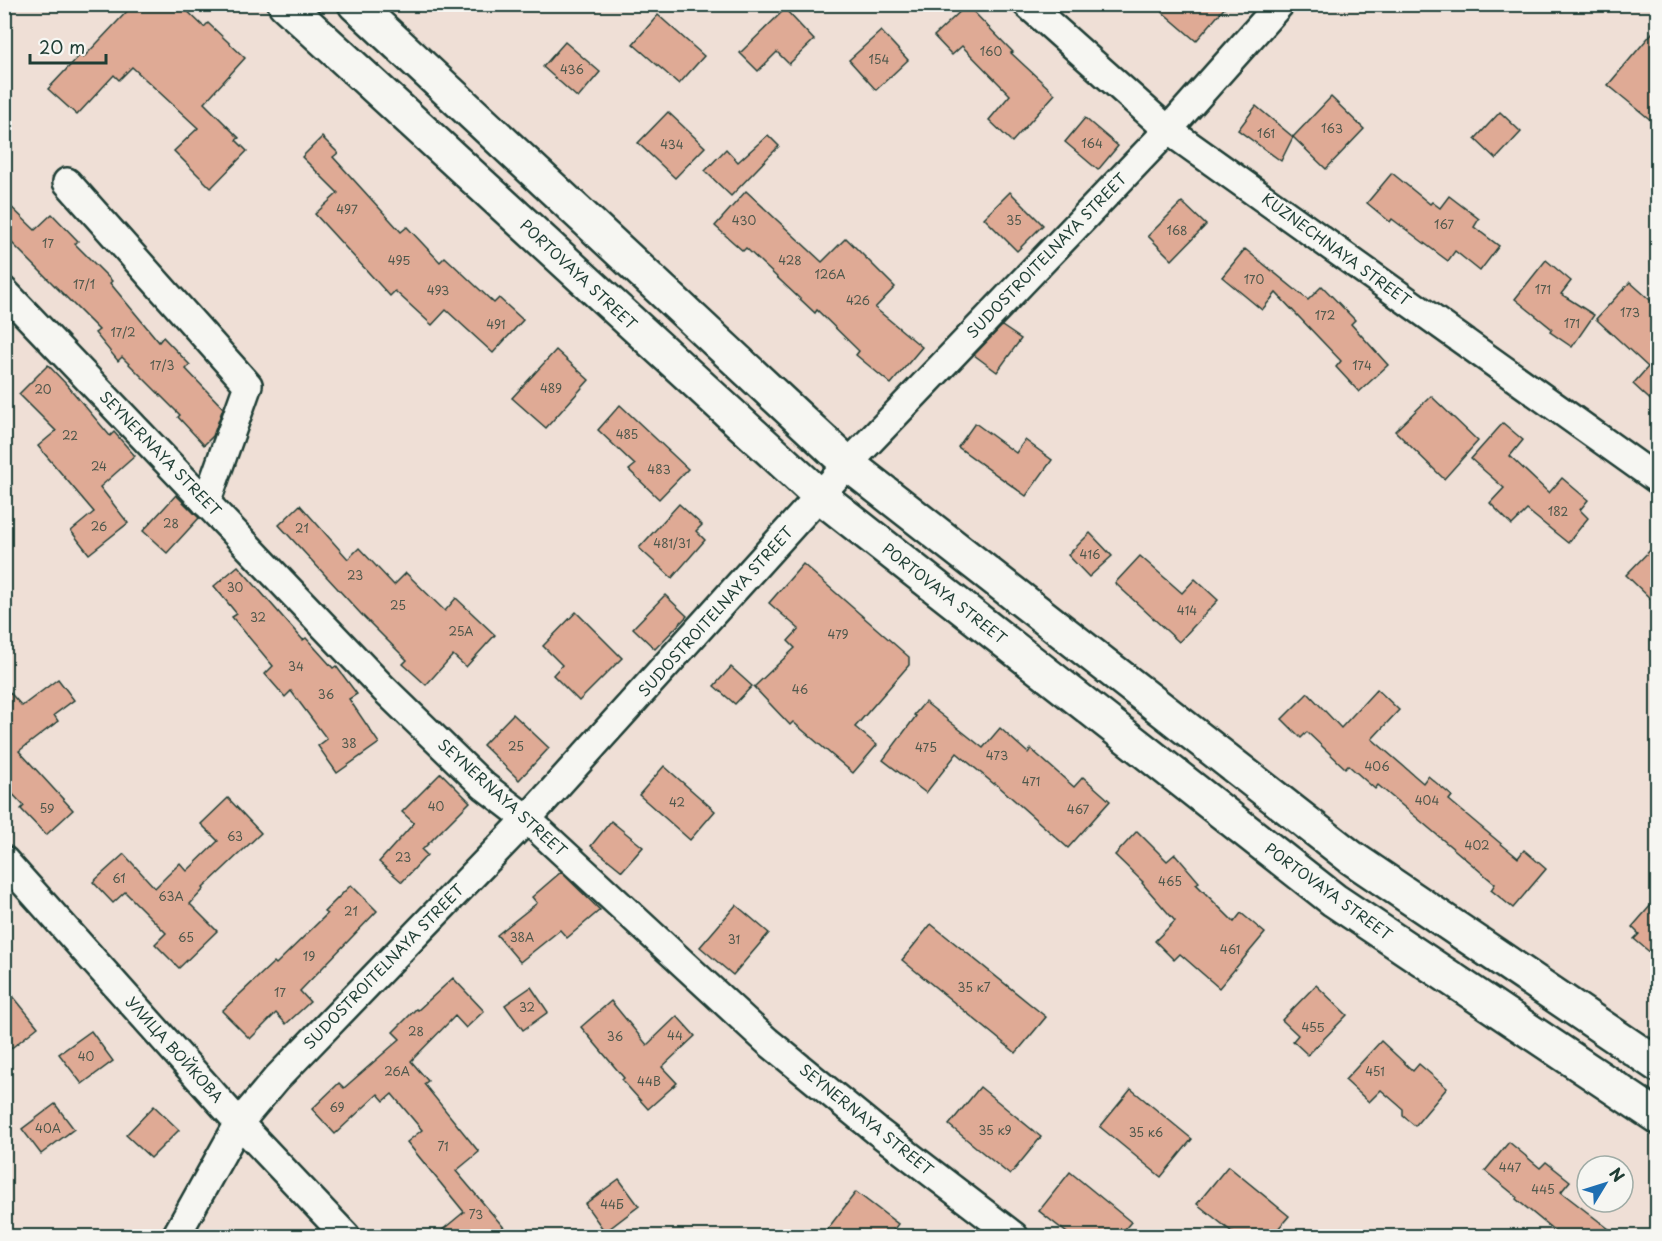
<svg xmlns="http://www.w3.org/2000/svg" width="1662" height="1241" font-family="'Playpen Sans',sans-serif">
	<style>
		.building { fill: #dfaa95; stroke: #1f3d34; stroke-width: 1.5 }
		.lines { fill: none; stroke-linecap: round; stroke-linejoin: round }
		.street-casing { stroke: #1f3d34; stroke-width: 32 }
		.primary-casing { stroke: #1f3d34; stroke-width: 38 }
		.street { stroke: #f6f6f2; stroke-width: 27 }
		.primary { stroke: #f6f6f2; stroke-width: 33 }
		.labels { text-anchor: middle; stroke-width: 4.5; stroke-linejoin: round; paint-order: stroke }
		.number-label { font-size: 12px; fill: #4f584c }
		.street-label { font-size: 15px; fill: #1f3d34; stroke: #f6f6f2 }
	</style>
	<rect width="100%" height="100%" fill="#efdfd6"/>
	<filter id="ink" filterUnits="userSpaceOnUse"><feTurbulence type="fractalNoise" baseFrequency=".0167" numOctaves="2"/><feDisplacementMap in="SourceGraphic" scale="12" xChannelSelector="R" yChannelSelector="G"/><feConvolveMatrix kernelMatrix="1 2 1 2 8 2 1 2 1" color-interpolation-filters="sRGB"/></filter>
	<g filter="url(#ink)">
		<g class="building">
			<polygon points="134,4 180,4 204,27 208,23 245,58 204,103 239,138 236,140 247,151 211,188 174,151 198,128 132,67 119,80 114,75 77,115 48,89 80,55 83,58"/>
			<polygon points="1153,4 1228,4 1196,41"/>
			<polygon points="967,5 1013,52 1011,53 1055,94 1012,142 989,120 1010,95 962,46 952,55 934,36"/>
			<polygon points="785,9 814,40 789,64 777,52 758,71 740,53"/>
			<polygon points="658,15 704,56 679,84 633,44"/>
			<polygon points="1658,26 1658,126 1608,85"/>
			<polygon points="881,31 908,60 876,90 849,60"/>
			<polygon points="565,42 600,72 578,98 543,67"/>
			<polygon points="1331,97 1364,129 1326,169 1293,137"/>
			<polygon points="1256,106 1293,137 1281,161 1238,130"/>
			<polygon points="668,112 705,147 675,178 638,143"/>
			<polygon points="1500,112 1521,132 1496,159 1475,139"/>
			<polygon points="1085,118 1118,146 1098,170 1065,142"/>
			<polygon points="768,135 779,146 731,196 705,171 726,149 738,162"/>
			<polygon points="322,137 338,153 333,157 401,232 407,227 440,262 445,257 494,303 499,298 523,320 493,353 446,310 432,325 395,291 390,296 315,214 338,193 302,157"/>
			<polygon points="1392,173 1430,204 1432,202 1440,208 1449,196 1479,219 1474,227 1499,246 1480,271 1455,251 1448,261 1392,219 1390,222 1367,203"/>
			<polygon points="746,191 822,262 846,238 895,287 875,308 922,347 891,384 856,355 859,351 817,310 815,313 746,248 743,251 715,226"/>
			<polygon points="1010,192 1043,225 1017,251 984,218"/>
			<polygon points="4,200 35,230 52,214 78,241 75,244 112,281 110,283 159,342 163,337 190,365 186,369 223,408 213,436 204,445 178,417 180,415 122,357 118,361 95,333 99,330 4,235"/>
			<polygon points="1182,202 1206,225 1172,260 1148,236"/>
			<polygon points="1245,249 1308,300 1322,286 1355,320 1351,324 1388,365 1359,392 1336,367 1341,361 1276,293 1262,310 1222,277"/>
			<polygon points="1546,260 1571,281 1561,294 1594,315 1572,347 1550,332 1552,329 1515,299"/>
			<polygon points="1630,282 1658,307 1658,407 1633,384 1648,367 1596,319"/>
			<polygon points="1002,326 1021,339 997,372 974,355"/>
			<polygon points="556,350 589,380 546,428 512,398"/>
			<polygon points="48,365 67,385 110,436 114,432 135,456 100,487 128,523 89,554 71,531 94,512 38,446 56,431 19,394"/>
			<polygon points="1431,396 1478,441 1444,479 1395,431"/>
			<polygon points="620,405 688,469 659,499 629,470 635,465 598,430"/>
			<polygon points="975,423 1016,453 1025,440 1052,460 1026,496 958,447"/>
			<polygon points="1503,423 1523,440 1510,456 1549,493 1562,478 1588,500 1580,510 1588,518 1568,543 1527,510 1512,525 1490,503 1504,488 1471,459"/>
			<polygon points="176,495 199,518 167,553 143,531"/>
			<polygon points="679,504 702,525 696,531 705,540 672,578 639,548"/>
			<polygon points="300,505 348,559 359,548 394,585 406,573 445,611 456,598 495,635 466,667 453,655 426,685 403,664 407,660 361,614 279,525"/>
			<polygon points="1090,533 1112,556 1089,577 1068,555"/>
			<polygon points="1658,542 1658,606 1626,575"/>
			<polygon points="1140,556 1182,593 1195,579 1218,600 1179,642 1115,583"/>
			<polygon points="803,564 909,657 909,665 855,727 877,745 853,773 793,722 790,725 754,687 795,648 788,641 799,629 769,603"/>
			<polygon points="238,566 303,640 306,638 333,668 336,666 357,694 349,699 379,743 337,773 318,746 327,739 291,691 285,697 265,674 273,666 232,617 237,614 214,586"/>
			<polygon points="665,595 687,616 655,649 633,628"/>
			<polygon points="576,612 622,658 579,701 553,675 562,665 543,646"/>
			<polygon points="731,667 752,686 735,704 714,686"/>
			<polygon points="58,679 74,700 54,715 58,721 19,751 73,810 46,835 21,809 24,806 4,785 4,686 22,706"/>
			<polygon points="1377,689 1399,710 1372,739 1423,783 1428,776 1452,796 1449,800 1518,858 1524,850 1546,869 1513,908 1491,890 1495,884 1378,785 1375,789 1348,765 1345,768 1307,732 1301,738 1282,719 1308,693 1341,728"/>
			<polygon points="925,702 983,748 1000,728 1028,753 1031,749 1074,787 1083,777 1110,801 1068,848 995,783 994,784 957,753 926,793 883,760 916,716 914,715"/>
			<polygon points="513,714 549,748 519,780 483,745"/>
			<polygon points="664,766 715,811 690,840 639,795"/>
			<polygon points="441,773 470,802 422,850 427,855 402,882 379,862 414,823 402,812"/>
			<polygon points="228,798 261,833 203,888 204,889 190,904 217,931 179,968 155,944 166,933 125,892 113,903 93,882 124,854 155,888 180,863 187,871 218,841 201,824"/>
			<polygon points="611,821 643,847 622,871 591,846"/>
			<polygon points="1137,831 1167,861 1175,854 1199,882 1196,884 1234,922 1241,913 1265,933 1219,988 1180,954 1174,960 1155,941 1175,921 1142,883 1143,882 1115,855"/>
			<polygon points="561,872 600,910 567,938 560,930 520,962 497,935 537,903 532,897"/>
			<polygon points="351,885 377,911 300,991 310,1002 286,1024 276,1013 250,1039 222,1011 274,962 276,964 327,914 324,912"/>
			<polygon points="1658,897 1658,959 1634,939 1639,934 1632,927"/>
			<polygon points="736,905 769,933 733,975 700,947"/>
			<polygon points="931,924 1046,1017 1016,1053 902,960"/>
			<polygon points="453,978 484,1011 466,1028 455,1016 411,1061 428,1081 424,1084 479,1152 456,1171 511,1236 435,1236 464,1212 407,1142 422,1130 392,1094 384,1101 378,1094 335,1134 312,1109 339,1083 344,1088 400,1039 393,1032 416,1009 418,1010"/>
			<polygon points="4,985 38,1027 4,1054"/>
			<polygon points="1316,985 1347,1015 1308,1055 1293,1041 1298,1035 1282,1020"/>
			<polygon points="531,987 548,1012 523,1030 505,1005"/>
			<polygon points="611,1001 647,1045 677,1016 695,1036 662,1067 677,1083 648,1109 622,1080 624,1078 581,1027"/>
			<polygon points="91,1031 113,1061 82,1084 59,1054"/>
			<polygon points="1381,1041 1413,1071 1419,1064 1447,1088 1415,1126 1403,1116 1403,1109 1381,1090 1369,1102 1345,1080"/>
			<polygon points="980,1087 1041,1137 1010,1175 949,1125"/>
			<polygon points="1131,1089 1192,1139 1161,1177 1100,1127"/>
			<polygon points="55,1104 74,1129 41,1154 22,1129"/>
			<polygon points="154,1106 179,1130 151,1158 126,1135"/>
			<polygon points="1509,1142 1540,1168 1546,1162 1570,1181 1561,1192 1618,1236 1561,1236 1516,1199 1517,1197 1485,1171"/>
			<polygon points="1228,1166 1289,1216 1272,1236 1237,1236 1197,1204"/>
			<polygon points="1070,1172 1131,1222 1119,1236 1071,1236 1039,1211"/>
			<polygon points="619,1179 639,1206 605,1232 585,1204"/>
			<polygon points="856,1192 898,1224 889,1236 822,1236"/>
		</g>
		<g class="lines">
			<g class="street-casing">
				<g id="street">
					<polyline points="1027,4 1168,130 1658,480"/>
					<polyline points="67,182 248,385 206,503"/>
					<polyline points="4,291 384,689 484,786 527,819 767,1041 877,1131 1014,1236"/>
					<polyline points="4,860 239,1123 346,1236"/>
					<polyline points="176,1236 239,1123 276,1079 527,819 848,464 1168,130 1280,4"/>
				</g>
			</g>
			<g class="primary-casing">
				<g id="primary">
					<polyline points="285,4 820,496 1334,900 1658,1117"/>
					<polyline points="355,4 848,464 1352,858 1658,1065"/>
				</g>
			</g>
			<use href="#street" class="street"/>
			<use href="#primary" class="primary"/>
		</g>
	</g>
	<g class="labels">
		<g class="number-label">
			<text x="991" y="56">160</text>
			<text x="879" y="64">154</text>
			<text x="572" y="74">436</text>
			<text x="1332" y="133">163</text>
			<text x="1266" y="138">161</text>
			<text x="1092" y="148">164</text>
			<text x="672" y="149">434</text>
			<text x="347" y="214">497</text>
			<text x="744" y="225">430</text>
			<text x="1014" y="225">35</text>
			<text x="1444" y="229">167</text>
			<text x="1177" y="235">168</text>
			<text x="48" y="248">17</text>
			<text x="399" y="265">495</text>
			<text x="790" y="265">428</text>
			<text x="830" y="279">126А</text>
			<text x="1254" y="284">170</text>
			<text x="84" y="289">17/1</text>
			<text x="1543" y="294">171</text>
			<text x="438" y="295">493</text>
			<text x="858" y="305">426</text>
			<text x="1630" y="317">173</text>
			<text x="1325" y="320">172</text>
			<text x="1572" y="328">171</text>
			<text x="496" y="329">491</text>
			<text x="123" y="337">17/2</text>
			<text x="162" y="370">17/3</text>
			<text x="1362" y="370">174</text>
			<text x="551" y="393">489</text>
			<text x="43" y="394">20</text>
			<text x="627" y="439">485</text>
			<text x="70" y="440">22</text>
			<text x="99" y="471">24</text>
			<text x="659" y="474">483</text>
			<text x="1558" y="516">182</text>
			<text x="171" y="528">28</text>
			<text x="99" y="531">26</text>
			<text x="302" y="533">21</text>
			<text x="672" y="548">481/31</text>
			<text x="1090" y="559">416</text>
			<text x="355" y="580">23</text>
			<text x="235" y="592">30</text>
			<text x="398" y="610">25</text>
			<text x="1187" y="615">414</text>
			<text x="258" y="622">32</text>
			<text x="461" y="636">25А</text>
			<text x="838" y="639">479</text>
			<text x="296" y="671">34</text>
			<text x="800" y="694">46</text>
			<text x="326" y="699">36</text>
			<text x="349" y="748">38</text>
			<text x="516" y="751">25</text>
			<text x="926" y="752">475</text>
			<text x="997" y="760">473</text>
			<text x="1377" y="771">406</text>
			<text x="1031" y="786">471</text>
			<text x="1427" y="805">404</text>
			<text x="677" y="807">42</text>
			<text x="436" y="811">40</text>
			<text x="47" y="813">59</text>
			<text x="1078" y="814">467</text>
			<text x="235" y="841">63</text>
			<text x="1477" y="850">402</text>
			<text x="403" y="862">23</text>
			<text x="119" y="883">61</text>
			<text x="1170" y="886">465</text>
			<text x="171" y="901">63А</text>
			<text x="351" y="916">21</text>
			<text x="186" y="942">65</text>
			<text x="522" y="942">38А</text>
			<text x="734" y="944">31</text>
			<text x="1230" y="954">461</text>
			<text x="309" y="961">19</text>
			<text x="974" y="992">35 к7</text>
			<text x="280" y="997">17</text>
			<text x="527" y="1012">32</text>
			<text x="1313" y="1032">455</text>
			<text x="416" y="1036">28</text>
			<text x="675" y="1040">44</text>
			<text x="615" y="1041">36</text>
			<text x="86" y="1061">40</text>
			<text x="397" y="1076">26А</text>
			<text x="1375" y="1076">451</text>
			<text x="649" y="1086">44В</text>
			<text x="337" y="1112">69</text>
			<text x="48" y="1133">40А</text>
			<text x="995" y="1135">35 к9</text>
			<text x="1146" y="1137">35 к6</text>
			<text x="443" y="1151">71</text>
			<text x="1510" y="1172">447</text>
			<text x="1543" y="1194">445</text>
			<text x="612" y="1209">44Б</text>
			<text x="476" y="1219">73</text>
		</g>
		<g class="street-label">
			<text transform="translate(1336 250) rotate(36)" y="5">KUZNECHNAYA STREET</text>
			<text transform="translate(1047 256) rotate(-46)" y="5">SUDOSTROITELNAYA STREET</text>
			<text transform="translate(578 275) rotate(43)" y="5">PORTOVAYA STREET</text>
			<text transform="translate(160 454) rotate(46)" y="5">SEYNERNAYA STREET</text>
			<text transform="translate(944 594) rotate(38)" y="5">PORTOVAYA STREET</text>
			<text transform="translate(716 612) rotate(-48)" y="5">SUDOSTROITELNAYA STREET</text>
			<text transform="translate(502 798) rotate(42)" y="5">SEYNERNAYA STREET</text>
			<text transform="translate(1328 892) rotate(36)" y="5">PORTOVAYA STREET</text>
			<text transform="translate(384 967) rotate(-46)" y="5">SUDOSTROITELNAYA STREET</text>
			<text transform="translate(174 1050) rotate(48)" y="5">УЛИЦА ВОЙКОВА</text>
			<text transform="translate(866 1120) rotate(39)" y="5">SEYNERNAYA STREET</text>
		</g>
	</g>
	<rect width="1662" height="1241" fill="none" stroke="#f6f6f2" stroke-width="24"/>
	<rect x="12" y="12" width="1638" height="1217" fill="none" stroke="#1f3d34" stroke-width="2" filter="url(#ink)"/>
	<g transform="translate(1605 1184) rotate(52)"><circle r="28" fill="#f6f6f2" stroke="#a0aca6" stroke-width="1.5"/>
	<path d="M0-4.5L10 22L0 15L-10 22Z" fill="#1f6fb2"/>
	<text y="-9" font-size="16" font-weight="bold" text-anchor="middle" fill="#1f3d34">N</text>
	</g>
	<path d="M30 54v9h76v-9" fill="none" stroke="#1f3d34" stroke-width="3"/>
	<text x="39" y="54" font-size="18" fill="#1f3d34" stroke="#f6f6f2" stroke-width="4.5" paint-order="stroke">20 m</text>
</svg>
